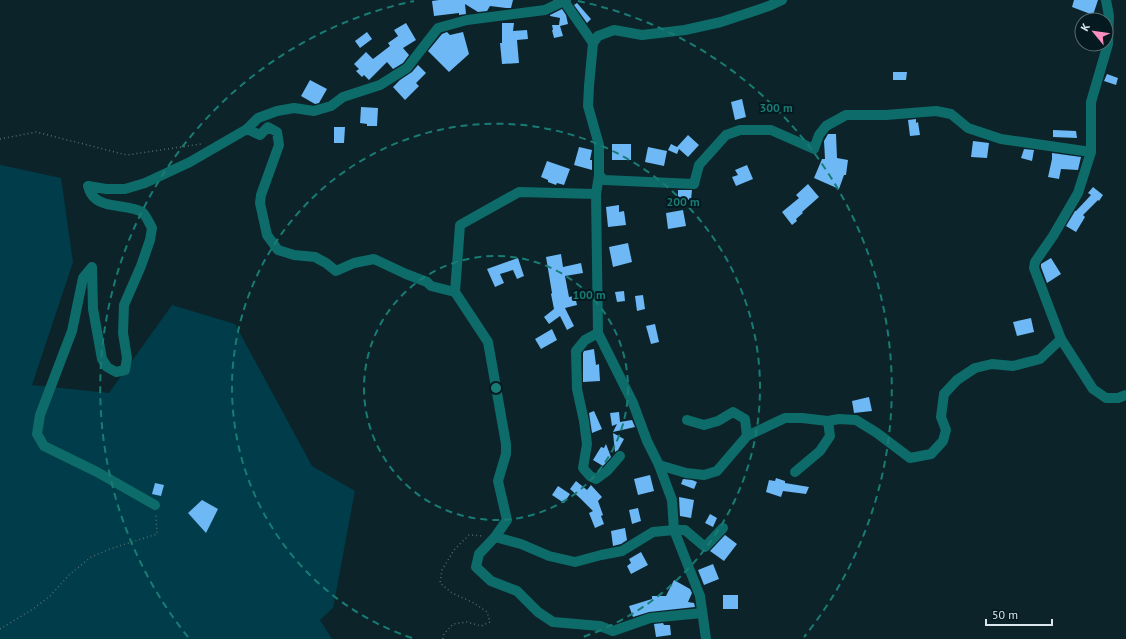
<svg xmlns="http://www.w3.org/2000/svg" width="1126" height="639" font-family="'PT Sans',sans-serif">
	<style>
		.green { fill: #003c49 }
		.building { fill: #6db8f5 }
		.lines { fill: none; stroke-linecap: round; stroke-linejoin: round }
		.path { stroke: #566a6f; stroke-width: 1.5; stroke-dasharray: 1 3; stroke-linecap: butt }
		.minor { stroke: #0d6c69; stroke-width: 10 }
		.ring { fill: none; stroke: #197c74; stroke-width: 2; stroke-dasharray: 7 5 }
		.centre { fill: #197c74; stroke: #041920; stroke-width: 2 }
		.ring-label { font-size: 12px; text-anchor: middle; font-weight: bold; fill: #197c74; stroke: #041920; stroke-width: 4; stroke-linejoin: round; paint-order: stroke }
	</style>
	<rect width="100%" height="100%" fill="#0c2329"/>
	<polygon class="green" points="0,164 1,165 61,178 73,262 32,385 109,393 172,305 235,324 312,466 355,491 333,608 320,620 332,639 0,639"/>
	<g class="building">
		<polygon points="439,0 513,0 511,8 506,8 490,6 487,11 478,12 465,4 466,14 459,15 459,13 434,16 432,1"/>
		<polygon points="1074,0 1098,0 1093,15 1072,7"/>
		<polygon points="577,3 591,19 587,23 574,5"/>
		<polygon points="562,9 566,15 568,24 560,26 563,36 554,38 552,30 553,30 552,25 559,25 560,18 550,16 550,15"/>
		<polygon points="406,23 416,40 403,48 409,55 403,63 393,69 387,62 369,80 364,75 362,77 356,71 359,69 354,64 366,52 373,59 390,46 388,43 398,36 394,30"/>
		<polygon points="502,23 514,23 513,31 527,30 528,39 517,40 519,63 502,64 500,43 502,43"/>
		<polygon points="367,32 372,39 360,48 355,41"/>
		<polygon points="447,32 450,35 463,32 469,54 449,72 428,51 442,34"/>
		<polygon points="418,65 426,73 416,83 419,86 405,100 393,87 400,80 412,72"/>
		<polygon points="893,72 907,72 906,80 893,80"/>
		<polygon points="1107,74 1118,78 1116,85 1104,81"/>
		<polygon points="310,80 327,89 319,103 315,104 301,96"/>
		<polygon points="742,99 746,117 735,120 731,102"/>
		<polygon points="361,107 378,108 377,126 367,126 367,124 360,123"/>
		<polygon points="916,119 916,123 918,122 920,135 910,136 908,120"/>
		<polygon points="334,127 345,127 344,143 334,143"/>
		<polygon points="1053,130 1076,131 1077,138 1053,137"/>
		<polygon points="828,134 836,134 837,158 848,160 846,175 844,175 839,189 814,178 822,159 825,159 824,141"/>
		<polygon points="688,135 699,145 688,157 679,149 677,154 668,150 671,144 677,147"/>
		<polygon points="973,141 989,143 987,158 971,157"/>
		<rect x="612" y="144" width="19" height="16"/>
		<polygon points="579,147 592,150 590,160 592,160 592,170 574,165"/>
		<polygon points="648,147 667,151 664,166 645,162"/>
		<polygon points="1024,149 1034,150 1032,161 1021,158"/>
		<polygon points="1052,153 1081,157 1078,170 1061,169 1059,179 1048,177 1052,159"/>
		<polygon points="547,161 570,169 564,185 557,183 556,185 548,182 548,180 541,177"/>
		<polygon points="747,165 753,179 736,186 732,177 738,175 735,170"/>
		<polygon points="808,184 819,197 802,212 803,213 796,219 797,221 792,225 782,212 799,198 796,195"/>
		<polygon points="1093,187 1103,195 1099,201 1098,200 1083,215 1085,217 1076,232 1066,226 1075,211 1076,211 1091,195 1088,193"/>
		<polygon points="678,190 692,190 691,200 678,199"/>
		<polygon points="619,205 619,212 624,211 626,225 608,227 606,207"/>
		<polygon points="683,210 686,226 668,229 666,213"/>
		<polygon points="628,243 632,262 613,267 609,247"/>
		<polygon points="561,254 563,267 581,263 583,273 565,276 569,297 575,296 577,305 565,308 574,326 567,330 560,316 549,324 544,317 554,309 551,294 552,293 546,257"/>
		<polygon points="518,258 524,276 517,279 513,270 500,274 504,283 495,287 487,269"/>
		<polygon points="1051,258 1061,274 1047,283 1041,267 1041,264"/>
		<polygon points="624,291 625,301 617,302 615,292"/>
		<polygon points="643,295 645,309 637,311 635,296"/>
		<polygon points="1031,318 1034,332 1017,336 1013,322"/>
		<polygon points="655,324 659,342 651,344 646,326"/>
		<polygon points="552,329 557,340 541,349 535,339"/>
		<polygon points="594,349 596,365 599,364 600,381 583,382 583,353 584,351"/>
		<polygon points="869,397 872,411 854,413 852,401"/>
		<polygon points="594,411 602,429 592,433 589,413"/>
		<polygon points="619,412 620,422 632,420 635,427 613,432 617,424 612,426 610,413"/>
		<polygon points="613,433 624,439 618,450 615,452"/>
		<polygon points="606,444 611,457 603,466 593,460 601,447 604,448"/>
		<polygon points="650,475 654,491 638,495 634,479"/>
		<polygon points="776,478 785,481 785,483 809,487 806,494 783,491 781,497 766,492 769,480 775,481"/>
		<polygon points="683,479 692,480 697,482 694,489 681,484"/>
		<polygon points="576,481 587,490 591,485 602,497 598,501 603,515 601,516 604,524 595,528 589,513 593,511 581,499 570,489"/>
		<polygon points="155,483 164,485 161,496 152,494"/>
		<polygon points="558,486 570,494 564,503 552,495"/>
		<polygon points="679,497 694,500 691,518 680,516"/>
		<polygon points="202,500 218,509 206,533 188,513"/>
		<polygon points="638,508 641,521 632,524 629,510"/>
		<polygon points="710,514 717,518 713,527 705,523"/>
		<polygon points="625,528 627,540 621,544 613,546 611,531"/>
		<polygon points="725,535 737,544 724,561 710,551"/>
		<polygon points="641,552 648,565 631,574 627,566 631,563 629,559"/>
		<polygon points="713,564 719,579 704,585 698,570"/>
		<polygon points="674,580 690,589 692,593 688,602 694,603 695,607 649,612 633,617 629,606 652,599 652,596 666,596"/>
		<rect x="723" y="595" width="15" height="14"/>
		<polygon points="663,623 664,625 670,625 671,635 656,637 654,624"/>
	</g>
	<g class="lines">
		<g class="path">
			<polyline points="0,139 36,132 127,155 201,144"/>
			<polyline points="0,629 33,609 50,596 69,575 91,557 110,549 157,534 156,515"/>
			<polyline points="443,639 444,634 453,624 467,622 481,626 490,622 487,612 474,603 452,593 440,583 442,570 454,550 469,535 483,536"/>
		</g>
		<g class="minor">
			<polyline points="558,0 564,1 593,43"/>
			<polyline points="1106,0 1109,16 1108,44 1091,102 1091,152 1078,193 1053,236 1035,262 1034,268 1061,339 1093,389 1106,398 1118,398 1126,395"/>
			<polyline points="247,129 258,118 277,111 294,108 314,111 331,106 343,97 380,85 407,68 438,28 467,20 545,10 566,0"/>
			<polyline points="599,175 604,180 694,184 699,165 726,135 740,130 771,130 814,149 819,135 826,126 846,115 886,115 936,111 951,114 968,128 1001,139 1091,152"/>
			<polyline points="596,194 599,175 599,145 588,106 589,86 593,43 598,36 614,30 642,35 685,30 721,22 769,6 782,0"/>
			<polyline points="598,333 585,340 576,351 577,389 584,421 587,444 583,468 590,476 596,479 607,471 620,456"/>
			<polyline points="687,420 704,425 718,421 733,412 745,419 747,436"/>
			<polyline points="659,465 686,473 704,475 717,471 747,436 785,418 802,418 828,421 839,419 856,420 877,433 910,458 931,454 943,441 946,430 941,417 944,394 957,380 975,368 992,364 1013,366 1040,359 1061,339"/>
			<polyline points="795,472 820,451 830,436 828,421"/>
			<path d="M155 505 97 472 44 446 37 434 40 415 72 331 83 278 92 267 93 309 102 359 107 367 116 372 125 370 127 358 123 333 124 305 141 266 150 240 152 228C149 223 146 215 142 212 128 204 102 209 92 195 90 193 89 189 88 186L106 189H125L145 183 190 162 247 129 260 135 268 127 277 132 279 145 261 195 260 203 267 235 278 250 294 255 315 257 326 263 336 271 354 263 374 259 406 274 427 282 431 286 455 292"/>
			<polyline points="495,537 521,544 549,556 575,562 601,555 622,551 653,532 674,530 685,530 705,547 723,528"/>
			<polyline points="702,613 650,618 613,631 600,626 553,622 538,612 517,591 491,581 476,567 479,554 495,537 507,520 498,481 506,454 506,444 488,342 455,292 460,225 519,192 596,194 598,333 633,403 647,441 659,465 672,500 674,530 700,596 706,639"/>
		</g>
	</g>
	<g class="ring">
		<circle cx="496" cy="388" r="132"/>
		<path d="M412 638A264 264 0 1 1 580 638"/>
		<path d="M188 637A396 396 0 0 1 414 1M578 1A396 396 0 0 1 804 637"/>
	</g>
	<circle cx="496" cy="388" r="6" class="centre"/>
	<g class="ring-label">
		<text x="776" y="112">300 m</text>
		<text x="683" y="206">200 m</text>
		<text x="589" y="299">100 m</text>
	</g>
	<g transform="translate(1094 32) rotate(299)"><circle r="19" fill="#041920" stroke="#596b71"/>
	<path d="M0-3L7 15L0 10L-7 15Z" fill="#fc8fc2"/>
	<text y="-6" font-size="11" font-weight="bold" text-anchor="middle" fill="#d9e6eb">K</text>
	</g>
	<path d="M986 619v6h66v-6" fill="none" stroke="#d9e6eb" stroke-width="2"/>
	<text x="992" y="619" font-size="12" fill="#d9e6eb" stroke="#041920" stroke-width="3" paint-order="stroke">50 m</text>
</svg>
